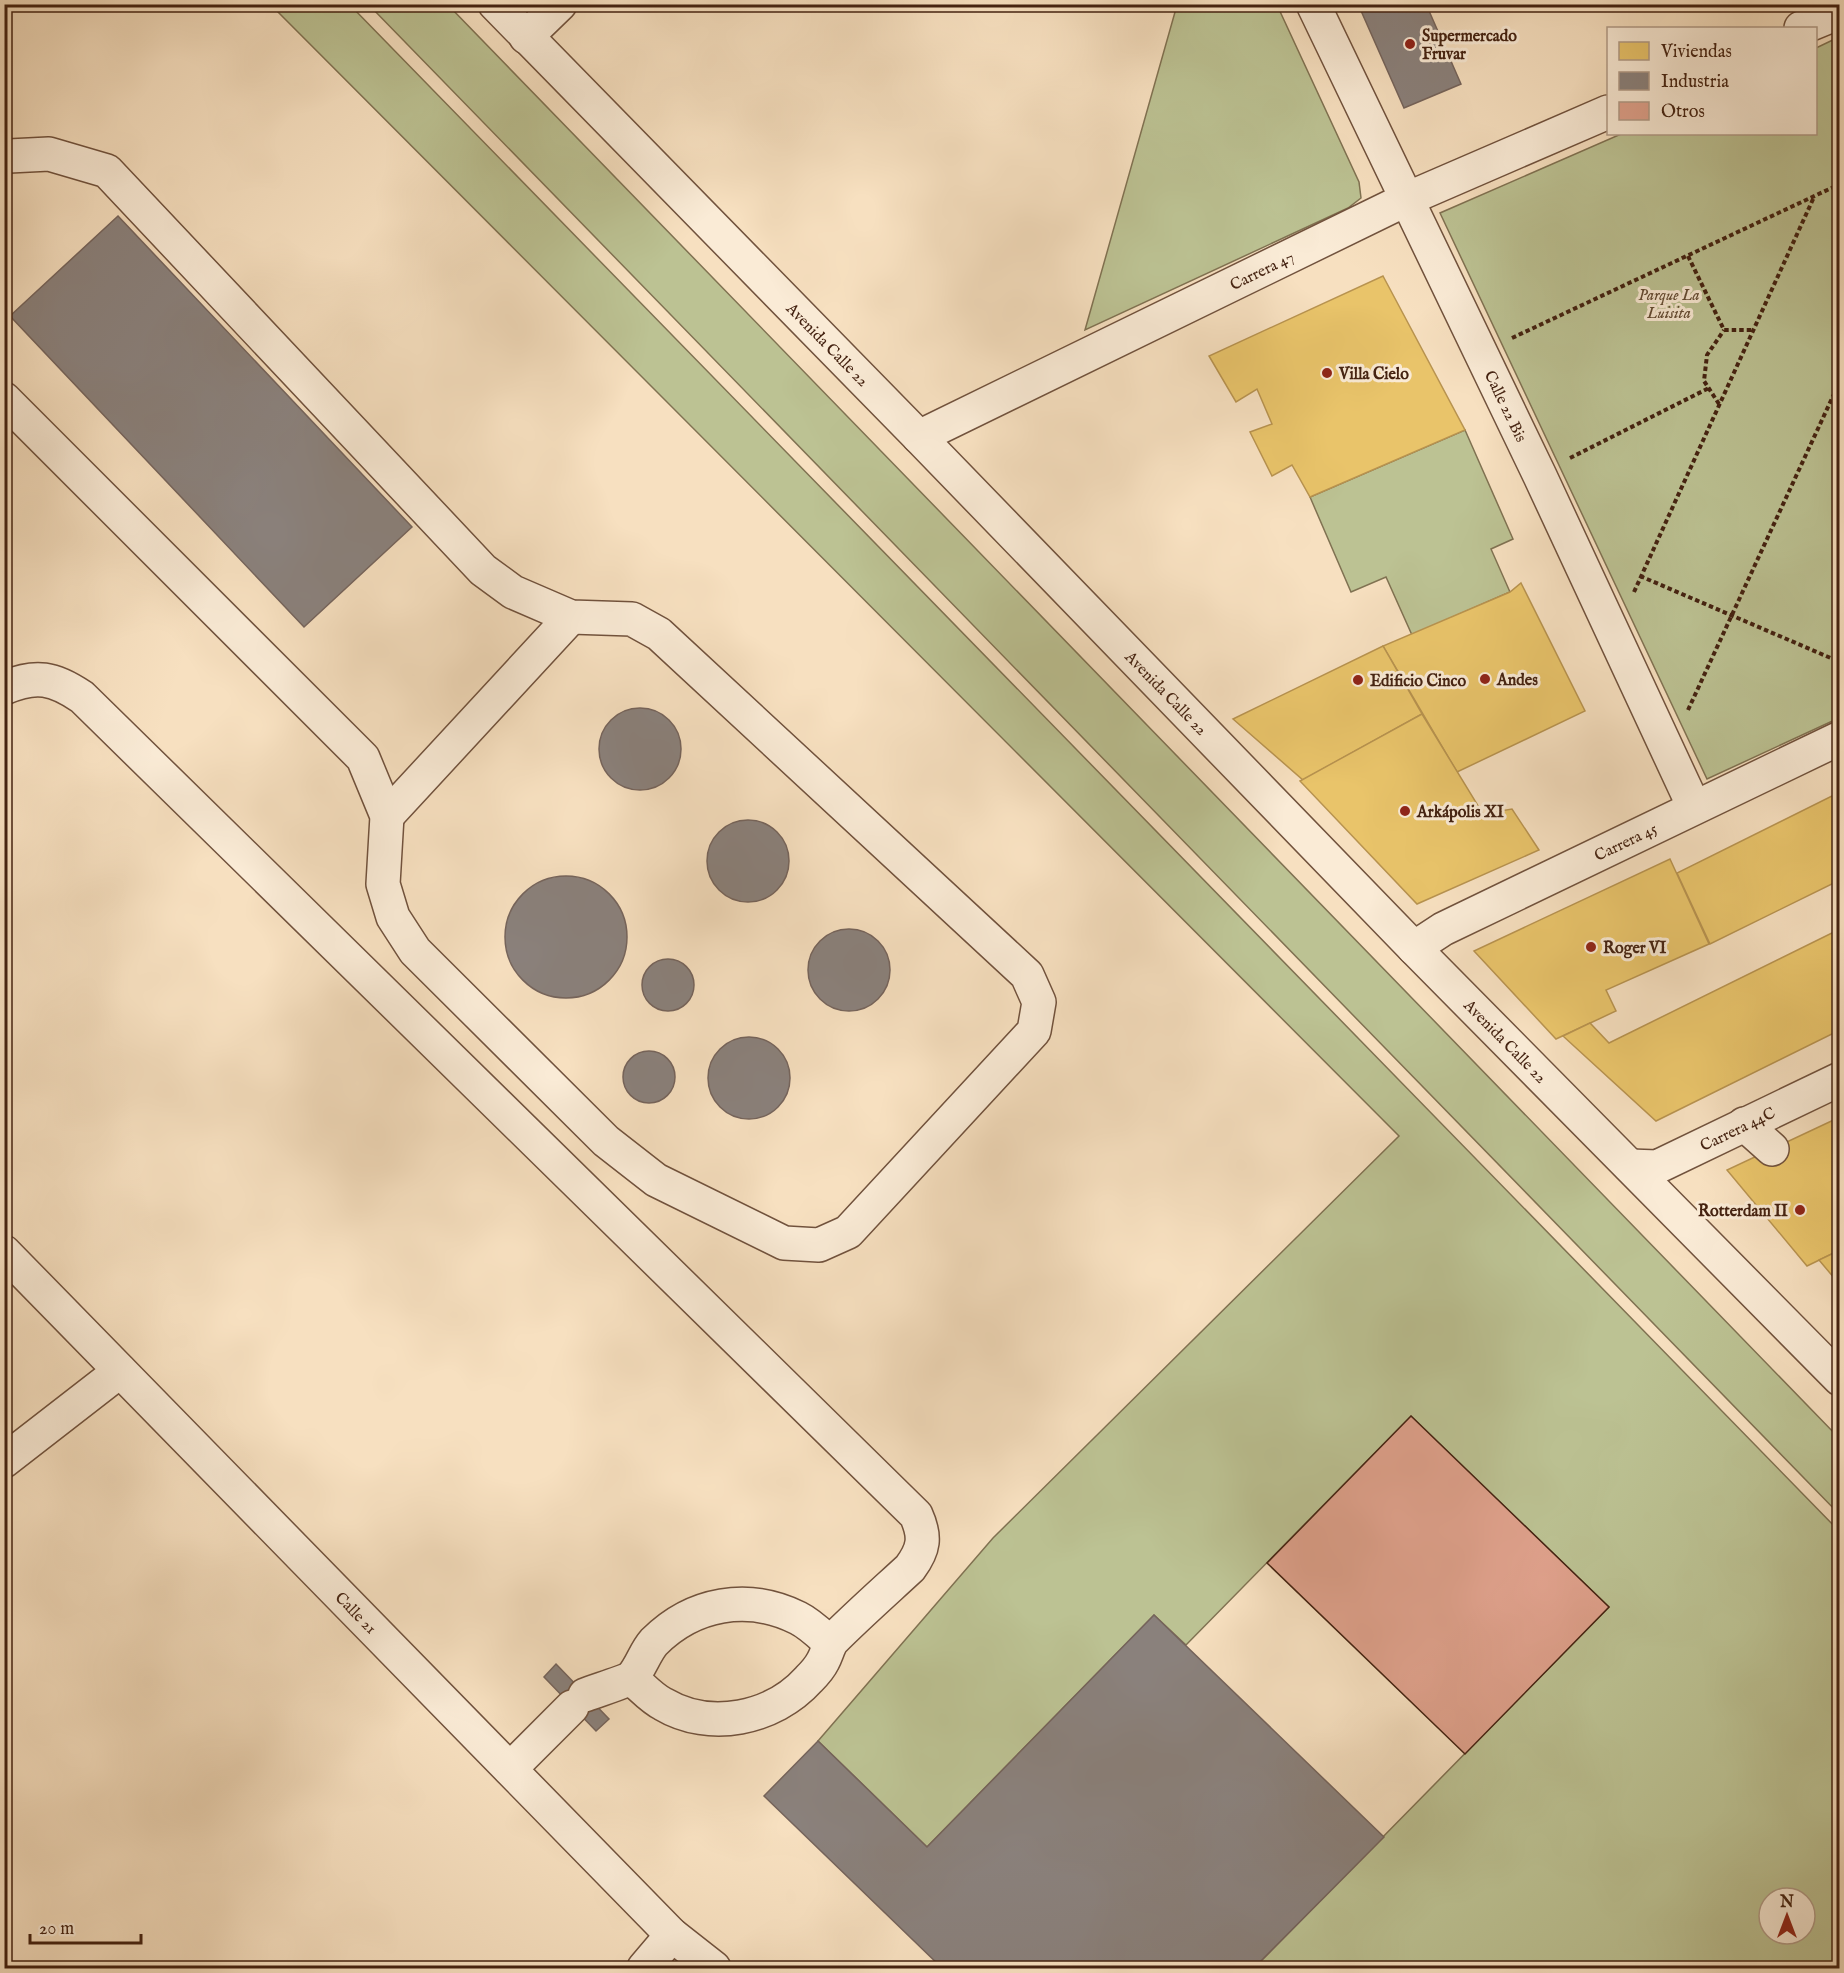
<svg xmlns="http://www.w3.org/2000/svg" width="1844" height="1973" font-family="'IM FELL English',serif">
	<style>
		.green { fill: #bcc293; stroke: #807252; stroke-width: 1.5; fill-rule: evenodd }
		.homes { fill: #e9c46a; stroke: #b8934f; stroke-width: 1.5 }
		.industry { fill: #8a817c; stroke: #75645c; stroke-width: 1.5 }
		.building { fill: #dfa18c; stroke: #421; stroke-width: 1.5 }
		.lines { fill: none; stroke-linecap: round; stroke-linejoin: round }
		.minor-casing { stroke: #71523d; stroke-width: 36 }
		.path { stroke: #421; stroke-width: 4; stroke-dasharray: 4.5 3; stroke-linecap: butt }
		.minor { stroke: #faebd6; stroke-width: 33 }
		.poi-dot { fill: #8f2418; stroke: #faebd6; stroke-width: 2 }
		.labels { text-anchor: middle; stroke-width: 6; stroke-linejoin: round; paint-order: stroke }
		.poi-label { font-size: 16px; font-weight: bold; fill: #421; stroke: #faebd6; text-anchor: start }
		.street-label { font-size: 16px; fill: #421; stroke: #faebd6 }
		.park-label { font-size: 16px; font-style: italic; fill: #624a32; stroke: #faebd6 }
	</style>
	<rect width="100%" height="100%" fill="#f7e0c0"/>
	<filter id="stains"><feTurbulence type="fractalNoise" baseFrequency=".00333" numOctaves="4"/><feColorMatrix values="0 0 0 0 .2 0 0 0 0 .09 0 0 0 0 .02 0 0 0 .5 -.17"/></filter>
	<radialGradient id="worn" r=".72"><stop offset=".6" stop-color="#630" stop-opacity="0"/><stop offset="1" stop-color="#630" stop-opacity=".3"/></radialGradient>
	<g class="green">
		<path d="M271 5H350L1839 1531V1968H1254L1609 1607 1411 1416 1186 1645 1154 1615 927 1847 818 1741 993 1538 1399 1136ZM1769 1898H1805V1934H1769Z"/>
		<polygon points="369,5 448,5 1839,1438 1839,1514"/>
		<polygon points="1177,5 1277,5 1359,182 1361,198 1348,208 1085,330"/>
		<polygon points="1839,37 1839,718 1707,779 1440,213 1621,134 1816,134 1816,48"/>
		<polygon points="1465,430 1513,539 1491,549 1510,592 1412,635 1386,577 1351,592 1310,497"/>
	</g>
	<g class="homes">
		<polygon points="1383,276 1465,430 1310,497 1292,465 1272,476 1250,432 1272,424 1257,389 1236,402 1209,356"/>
		<polygon points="1521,583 1585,711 1457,772 1383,646 1510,592"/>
		<polygon points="1383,646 1422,714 1303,780 1233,719"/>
		<polygon points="1422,714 1483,814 1512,809 1539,850 1417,904 1300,781"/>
		<polygon points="1840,792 1840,880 1710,944 1677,873"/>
		<polygon points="1670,859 1709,944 1606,990 1616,1011 1556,1039 1474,951"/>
		<polygon points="1840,929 1840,1030 1656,1121 1563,1036 1590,1023 1609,1043"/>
		<polygon points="1840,1117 1840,1250 1807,1266 1727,1170"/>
		<polygon points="1840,1250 1840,1285 1819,1260"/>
	</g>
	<g class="industry">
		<polygon points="1358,4 1426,4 1461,84 1404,108"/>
		<polygon points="118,216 412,527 304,627 10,316"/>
		<circle cx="640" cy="749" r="41"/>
		<circle cx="748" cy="861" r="41"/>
		<circle cx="566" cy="937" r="61"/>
		<circle cx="849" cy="970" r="41"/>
		<circle cx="668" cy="985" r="26"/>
		<circle cx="749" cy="1078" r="41"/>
		<circle cx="649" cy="1077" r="26"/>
		<polygon points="1154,1615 1384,1837 1254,1968 942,1968 764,1796 818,1741 927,1847"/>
		<polygon points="556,1664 609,1719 596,1731 544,1677"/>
	</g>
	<polygon class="building" points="1411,1416 1609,1607 1465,1754 1267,1563"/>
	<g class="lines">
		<g class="minor-casing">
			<g id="minor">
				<path id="s1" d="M495 4 919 437 1414 948 1840 1379"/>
				<path id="s2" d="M1313 4 1540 476 1694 807"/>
				<polyline points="1801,28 1840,12"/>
				<polyline points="526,37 560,4"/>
				<polyline points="4,158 9,156 49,154 107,171 483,570 513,592 571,617 632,619 659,634 1027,975 1039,1002 1034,1031 848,1232 819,1245 784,1243 656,1180 606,1141 415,951 393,917 383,884 387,816 363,758 4,399"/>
				<path id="s3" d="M919 437 1407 199 1608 112"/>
				<path d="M4 688C36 674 54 678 82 697L916 1515C926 1537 924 1549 910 1568 884 1592 858 1615 833 1640 828 1646 827 1654 823 1661 820 1667 814 1674 809 1679 773 1719 710 1732 663 1704 651 1698 641 1686 631 1678"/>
				<polyline points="387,816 571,617"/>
				<path id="s4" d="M1414 948 1443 929 1840 738"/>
				<polyline points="1744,1124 1772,1149"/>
				<path id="s5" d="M1630 1166 1657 1167 1840 1079"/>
				<path id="s6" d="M4 1252 672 1935 714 1968"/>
				<polyline points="4,1461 120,1371"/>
				<path d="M585 1695C594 1691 626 1682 632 1677 641 1667 645 1652 654 1642 693 1603 748 1593 798 1618 810 1624 820 1634 830 1643"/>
				<polyline points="510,1769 572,1707"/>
				<polyline points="644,1968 672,1935"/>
			</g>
		</g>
		<g class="path">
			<polyline points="1688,256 1724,330 1753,330"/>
			<polyline points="1512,338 1840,184"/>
			<polyline points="1719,404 1704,381 1707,355 1724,330"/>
			<polyline points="1570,458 1709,388"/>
			<polyline points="1640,576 1840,662"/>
			<polyline points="1634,592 1814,197"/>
			<polyline points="1688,710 1840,381"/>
		</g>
		<use href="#minor" class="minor"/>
	</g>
	<g class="poi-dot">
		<circle cx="1410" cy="44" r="6"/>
		<circle cx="1327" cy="373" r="6"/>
		<circle cx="1485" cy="679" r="6"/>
		<circle cx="1358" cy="680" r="6"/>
		<circle cx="1405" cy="811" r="6"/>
		<circle cx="1591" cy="947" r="6"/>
		<circle cx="1800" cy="1210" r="6"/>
	</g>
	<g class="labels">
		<g class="poi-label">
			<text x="1422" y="41">Supermercado<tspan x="1422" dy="18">Fruvar</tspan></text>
			<text x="1339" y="379">Villa Cielo</text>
			<text x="1497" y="685">Andes</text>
			<text x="1370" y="686">Edificio Cinco</text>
			<text x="1417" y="817">Arkápolis XI</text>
			<text x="1603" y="953">Roger VI</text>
			<text x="1788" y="1216" text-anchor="end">Rotterdam II</text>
		</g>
		<g class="street-label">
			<text dy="6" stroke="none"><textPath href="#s3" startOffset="381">Carrera 47</textPath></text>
			<text dy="6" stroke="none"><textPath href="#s1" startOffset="476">Avenida Calle 22</textPath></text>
			<text dy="6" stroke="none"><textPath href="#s2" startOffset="446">Calle 22 Bis</textPath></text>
			<text dy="6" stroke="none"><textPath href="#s1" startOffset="962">Avenida Calle 22</textPath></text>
			<text dy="6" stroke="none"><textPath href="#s4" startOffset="237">Carrera 45</textPath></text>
			<text dy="6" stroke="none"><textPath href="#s1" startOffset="1448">Avenida Calle 22</textPath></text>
			<text dy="6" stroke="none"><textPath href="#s5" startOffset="116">Carrera 44C</textPath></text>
			<text dy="6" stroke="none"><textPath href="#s6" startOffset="504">Calle 21</textPath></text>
		</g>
		<g class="park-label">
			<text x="1669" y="300">Parque La<tspan x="1669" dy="18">Luisita</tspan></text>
		</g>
	</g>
	<rect width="1844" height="1973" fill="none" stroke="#f7e0c0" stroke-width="24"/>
	<rect x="6" y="6" width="1832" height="1961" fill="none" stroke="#421" stroke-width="3"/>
	<rect x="12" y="12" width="1820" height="1949" fill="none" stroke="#421" stroke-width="1.5"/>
	<rect x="1607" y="27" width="210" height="108" fill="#faebd6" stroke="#b19b87" stroke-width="1.5"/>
	<rect x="1619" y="42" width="30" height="18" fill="#e9c46a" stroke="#b19b87" stroke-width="1.5"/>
	<text x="1661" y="57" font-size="18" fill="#442211">Viviendas</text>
	<rect x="1619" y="72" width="30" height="18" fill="#8a817c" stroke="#b19b87" stroke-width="1.5"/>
	<text x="1661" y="87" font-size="18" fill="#442211">Industria</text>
	<rect x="1619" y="102" width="30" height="18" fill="#dfa18c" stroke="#b19b87" stroke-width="1.5"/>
	<text x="1661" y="117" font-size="18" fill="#442211">Otros</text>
	<g transform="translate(1787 1916)"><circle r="28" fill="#faebd6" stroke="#b19b87" stroke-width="1.5"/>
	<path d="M0-4.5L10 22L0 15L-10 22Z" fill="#8f2418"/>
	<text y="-9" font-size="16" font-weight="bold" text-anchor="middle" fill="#442211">N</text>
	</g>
	<path d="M30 1934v9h111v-9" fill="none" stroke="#442211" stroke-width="3"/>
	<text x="39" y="1934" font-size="18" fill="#442211" stroke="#faebd6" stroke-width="4.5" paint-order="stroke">20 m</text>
	<rect width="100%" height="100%" filter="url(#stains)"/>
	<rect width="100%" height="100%" fill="url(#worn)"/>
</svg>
